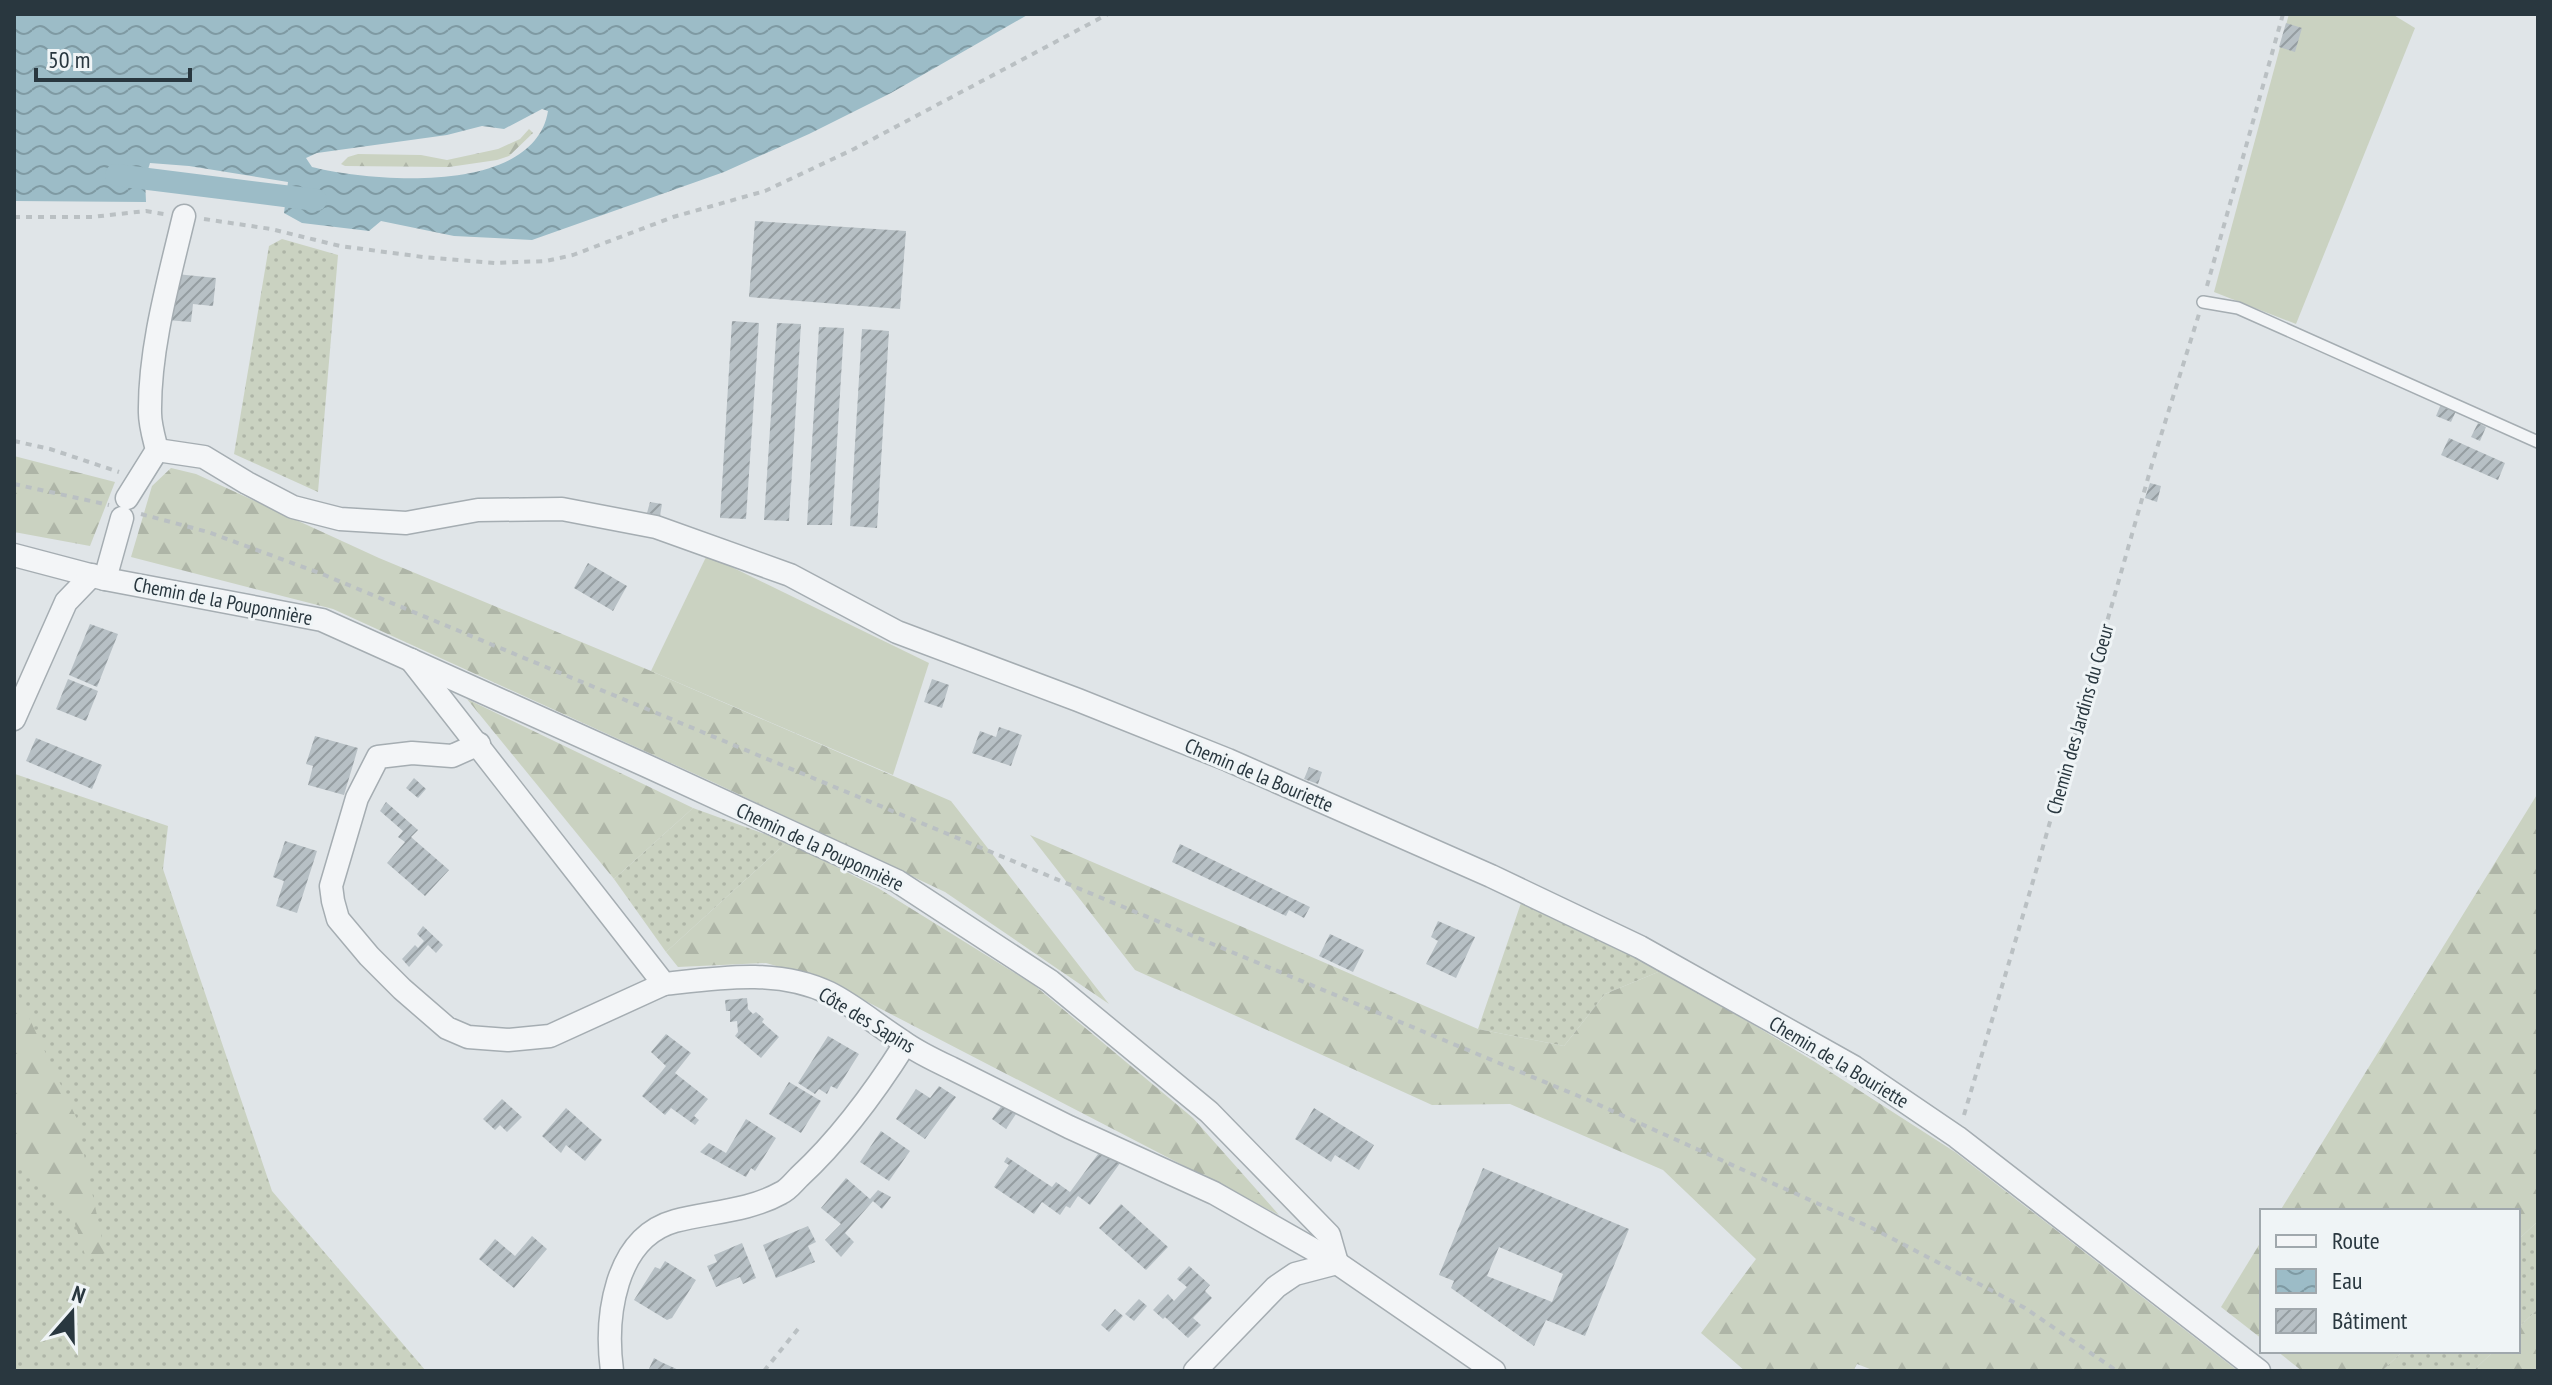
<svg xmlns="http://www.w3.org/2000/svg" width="2552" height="1385" font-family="'PT Sans Narrow',sans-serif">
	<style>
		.grass { fill: url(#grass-dots) }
		.forest { fill: url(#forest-firs) }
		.garden { fill: #cad2c1 }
		.water { fill: url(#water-waves); fill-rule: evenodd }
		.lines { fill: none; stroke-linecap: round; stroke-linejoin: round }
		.canal { stroke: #9cbcc7; stroke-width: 22 }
		.building { fill: url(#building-hatch); fill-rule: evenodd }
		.service-casing { stroke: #a5adb2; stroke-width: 14 }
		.minor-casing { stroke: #a5adb2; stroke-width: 25 }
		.path { stroke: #bac0c3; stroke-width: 4; stroke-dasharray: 6 6; stroke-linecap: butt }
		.service { stroke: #f3f5f7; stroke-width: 11 }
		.minor { stroke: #f3f5f7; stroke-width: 22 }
		.labels { text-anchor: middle; stroke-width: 6; stroke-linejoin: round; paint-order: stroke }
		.street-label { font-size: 20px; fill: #29373f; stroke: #eff4f6 }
	</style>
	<defs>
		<pattern id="grass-dots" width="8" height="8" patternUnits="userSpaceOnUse" patternTransform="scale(2)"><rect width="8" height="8" fill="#cad2c1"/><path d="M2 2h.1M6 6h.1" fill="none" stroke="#aeb5a7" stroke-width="1.8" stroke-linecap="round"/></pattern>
		<pattern id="forest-firs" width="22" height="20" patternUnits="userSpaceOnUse" patternTransform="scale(2)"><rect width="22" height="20" fill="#cad2c1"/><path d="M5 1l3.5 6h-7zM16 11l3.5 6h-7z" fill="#aeb5a7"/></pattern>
		<pattern id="water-waves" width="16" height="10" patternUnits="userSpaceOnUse" patternTransform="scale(2)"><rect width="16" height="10" fill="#9cbcc7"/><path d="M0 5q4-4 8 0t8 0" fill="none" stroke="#7f9aa3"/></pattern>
		<pattern id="building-hatch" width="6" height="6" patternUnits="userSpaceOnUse" patternTransform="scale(2)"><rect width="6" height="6" fill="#b7c0c5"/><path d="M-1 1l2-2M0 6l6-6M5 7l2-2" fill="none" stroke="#959da1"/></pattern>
	</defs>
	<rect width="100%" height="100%" fill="#e0e5e8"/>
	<g class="grass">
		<polygon points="282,239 338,255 318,492 234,454 269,246"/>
		<polygon points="15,774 168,826 163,869 272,1191 426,1371 14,1371"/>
		<polygon points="693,808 787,842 666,952 614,879"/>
		<polygon points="1522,900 1663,970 1605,994 1564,1046 1478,1029"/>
		<polygon points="2538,1221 2538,1309 2518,1328 2518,1240"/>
		<polygon points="2403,1351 2494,1351 2473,1371 2382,1371"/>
	</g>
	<g class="forest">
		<polygon points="529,129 533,133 509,156 497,160 449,167 345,166 341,164 348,157 358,154 421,155 447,160 498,149 520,139"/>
		<polygon points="14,456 115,482 90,546 14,532"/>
		<polygon points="171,468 196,474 379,558 651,671 951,801 1109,1004 945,892 717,784 333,609 131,557 152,486"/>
		<polygon points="467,699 693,808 614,879"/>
		<polygon points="2538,793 2538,1221 2518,1240 2518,1211 2280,1211"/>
		<polygon points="1030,835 1478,1029 1564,1046 1605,994 1663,970 1815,1062 1955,1152 2238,1371 1875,1371 1857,1364 1853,1371 1745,1371 1701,1333 1756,1259 1663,1170 1510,1104 1432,1105 1135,970"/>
		<polygon points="787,842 878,888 1034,985 1193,1118 1279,1215 825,980 766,963 678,967 666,952"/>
		<polygon points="14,986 76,1117 105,1253 87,1261 72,1215 14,1160"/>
		<polygon points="2262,1240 2262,1339 2221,1307"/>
		<polygon points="2538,1309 2538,1371 2473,1371 2494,1351 2518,1351 2518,1328"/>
		<polygon points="2277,1351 2403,1351 2382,1371 2302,1371"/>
	</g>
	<g class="garden">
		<polygon points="2289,14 2392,14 2415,28 2296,324 2214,292"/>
		<polygon points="707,555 929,663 893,775 651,671"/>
	</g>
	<path class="water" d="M14 14H1029L891 93 809 134 724 172 532 240 454 236 381 221 369 231 302 223 284 213 288 182 189 166 150 163 145 179 146 202 14 201ZM542 109 548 111C534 196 372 182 312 167L306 158 317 153 447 135 482 126 504 129Z"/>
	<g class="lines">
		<polyline class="canal" points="116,175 316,200"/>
	</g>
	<g class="building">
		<polygon points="2286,23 2302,28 2295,52 2279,47"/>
		<polygon points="755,221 906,231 900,309 749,297"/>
		<polygon points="176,274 216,278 213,306 193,304 191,322 167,320"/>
		<polygon points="732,321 759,323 746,519 720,518"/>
		<polygon points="777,323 801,324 789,521 764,520"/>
		<polygon points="819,327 844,328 832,525 807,525"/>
		<polygon points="862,329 889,331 877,528 850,526"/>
		<polygon points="2441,404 2456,411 2451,422 2436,416"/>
		<polygon points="2478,423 2486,427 2480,441 2471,437"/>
		<polygon points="2449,438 2505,463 2498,480 2441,455"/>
		<polygon points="2150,483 2161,486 2157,502 2145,498"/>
		<polygon points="650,502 662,504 660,516 647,513"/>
		<polygon points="588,563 627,586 613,611 574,588"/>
		<polygon points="90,624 118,634 97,687 69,675"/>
		<polygon points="68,679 98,691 86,721 56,709"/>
		<polygon points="932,679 949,685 942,708 924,702"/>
		<polygon points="999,727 1022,735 1011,766 972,753 980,731 996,737"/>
		<polygon points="315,736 358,748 344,795 308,785 313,766 306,764"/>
		<polygon points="36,738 102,765 92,789 26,761"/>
		<polygon points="1309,767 1322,772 1318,784 1304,779"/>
		<polygon points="414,778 426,789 418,798 406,788"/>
		<polygon points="386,802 418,830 411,837 449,870 425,896 387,863 405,842 398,837 403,831 380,811"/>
		<polygon points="285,841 317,851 297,913 276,906 284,881 273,877"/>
		<polygon points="1180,844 1310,907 1304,918 1289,910 1286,916 1172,862"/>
		<polygon points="1438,921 1475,937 1456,978 1426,964 1438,941 1431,937"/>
		<polygon points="423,926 443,945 436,953 428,945 409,967 402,959 415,945 418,948 424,941 417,934"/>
		<polygon points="1330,934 1364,950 1353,972 1319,956"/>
		<polygon points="747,998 748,1009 753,1014 756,1012 764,1019 762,1022 779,1037 761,1058 735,1036 738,1032 737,1021 730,1022 730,1011 726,1011 725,1000"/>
		<polygon points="666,1034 691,1053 675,1073 708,1099 694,1116 699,1120 695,1125 671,1108 665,1115 642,1096 666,1066 651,1052"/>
		<polygon points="828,1036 859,1054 837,1089 831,1086 827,1094 819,1089 815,1094 798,1083"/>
		<polygon points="789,1082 821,1101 801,1133 769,1114"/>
		<polygon points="939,1086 956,1097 925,1139 896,1119 916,1089 930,1098"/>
		<polygon points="502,1099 522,1117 507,1132 500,1125 495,1130 483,1119"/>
		<polygon points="1005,1101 1020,1108 1006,1129 992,1119"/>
		<polygon points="566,1108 602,1140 585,1161 566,1145 561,1153 542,1136"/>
		<polygon points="1314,1108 1374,1145 1359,1170 1335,1155 1331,1162 1295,1139"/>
		<polygon points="746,1119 776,1138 755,1171 751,1168 746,1177 700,1152 709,1143 726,1153"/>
		<polygon points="881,1131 910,1151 889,1181 860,1162"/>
		<polygon points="1101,1150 1123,1159 1090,1205 1078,1196 1070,1208 1066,1206 1060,1215 1042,1202 1034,1214 994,1187 1009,1165 1004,1162 1007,1157 1052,1187 1056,1182 1070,1192"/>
		<path d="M1483 1168 1629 1229 1585 1336 1546 1320 1534 1346 1451 1288 1454 1281 1439 1275ZM1499 1247 1563 1274 1552 1302 1487 1276Z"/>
		<polygon points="846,1178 870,1199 878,1190 891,1197 882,1209 873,1201 845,1233 854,1242 841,1257 825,1240 841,1224 821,1208"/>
		<polygon points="1121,1204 1168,1247 1146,1270 1099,1228"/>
		<polygon points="808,1226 816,1242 808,1246 815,1262 776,1278 763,1245"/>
		<polygon points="532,1236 547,1249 514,1288 479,1259 495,1239 515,1256"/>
		<polygon points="742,1243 756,1278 743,1284 740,1277 716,1287 707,1266 717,1262 714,1255"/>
		<polygon points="665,1261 696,1280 672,1318 667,1320 634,1300 655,1267 660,1269"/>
		<polygon points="1189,1266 1210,1285 1205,1291 1212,1298 1193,1318 1201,1325 1188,1338 1165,1317 1163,1319 1153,1310 1168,1294 1174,1301 1187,1287 1177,1279"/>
		<polygon points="1139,1299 1147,1306 1134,1321 1125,1314"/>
		<polygon points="1115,1309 1123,1316 1109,1332 1101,1325"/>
		<polygon points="654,1358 661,1362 681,1371 648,1371"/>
	</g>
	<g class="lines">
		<g class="service-casing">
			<polyline id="service" points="2203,302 2238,308 2538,442"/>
		</g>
		<g class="minor-casing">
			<g id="minor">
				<polyline points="157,450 204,457 247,483 293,507 340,519 406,523 478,510 562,509 656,527 790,575 897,632 1078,700 1228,760 1491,876 1640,947 1854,1067 1957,1137 2259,1371"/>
				<path d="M127 498 157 450C154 438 150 425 150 413 149 349 169 279 184 216"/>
				<polyline points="14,555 105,579 322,620 647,766 897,881 1050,981 1209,1112 1329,1235 1337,1263"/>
				<polyline points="105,579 122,518"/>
				<path d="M411 660 664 984C718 978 778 968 829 993 855 1006 878 1026 902 1041 917 1052 934 1060 951 1068L1069 1127 1214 1193 1337 1263 1494 1371"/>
				<polyline points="14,719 66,602 92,575"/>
				<polyline points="479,744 452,756 412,753 378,757 357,798 331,886 333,901 338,919 369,956 402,989 447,1028 468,1037 508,1040 550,1036 664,984"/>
				<path d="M612 1371C605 1318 614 1238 675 1221 709 1212 749 1211 781 1193 788 1190 793 1183 799 1177 839 1140 876 1090 905 1044"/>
				<polyline points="1195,1371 1276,1287 1295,1274 1337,1263"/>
			</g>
		</g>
		<g class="path">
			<polyline points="14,217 92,217 146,211 164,214"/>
			<polyline points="204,219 271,229 340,246 423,257 495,263 546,261 573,255 673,217 765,191 854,149 1108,14"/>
			<polyline points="2207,286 2283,14"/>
			<polyline points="14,441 50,449 119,472"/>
			<polyline points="14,484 109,505"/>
			<polyline points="141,514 208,532 322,574 1588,1100 1872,1228 2025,1308 2117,1371"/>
			<polyline points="1964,1115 2036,871 2152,464 2199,314"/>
			<polyline points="764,1371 798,1329"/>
		</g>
		<use href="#service" class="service"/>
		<use href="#minor" class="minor"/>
	</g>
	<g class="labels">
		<g class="street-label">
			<text transform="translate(223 601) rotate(11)" y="7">Chemin de la Pouponnière</text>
			<text transform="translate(2080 719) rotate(-74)" y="7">Chemin des Jardins du Coeur</text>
			<text transform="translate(1259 775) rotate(23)" y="7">Chemin de la Bouriette</text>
			<text transform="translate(820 847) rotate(25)" y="7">Chemin de la Pouponnière</text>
			<text transform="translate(867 1020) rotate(31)" y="7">Côte des Sapins</text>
			<text transform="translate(1839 1062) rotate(31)" y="7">Chemin de la Bouriette</text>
		</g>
	</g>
	<rect width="2552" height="1385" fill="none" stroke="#29373f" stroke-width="32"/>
	<rect x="2260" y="1209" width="260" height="144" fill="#eff4f6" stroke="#a0a8ad" stroke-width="2"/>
	<rect x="2276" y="1235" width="40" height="12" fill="#f3f5f7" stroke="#a0a8ad" stroke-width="2"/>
	<text x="2332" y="1249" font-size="24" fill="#29373f">Route</text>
	<rect x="2276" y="1269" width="40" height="24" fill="url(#water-waves)" stroke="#a0a8ad" stroke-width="2"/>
	<text x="2332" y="1289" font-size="24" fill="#29373f">Eau</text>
	<rect x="2276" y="1309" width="40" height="24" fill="url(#building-hatch)" stroke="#a0a8ad" stroke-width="2"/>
	<text x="2332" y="1329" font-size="24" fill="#29373f">Bâtiment</text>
	<g transform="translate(72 1313) rotate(20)" stroke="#eff4f6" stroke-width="6" paint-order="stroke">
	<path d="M0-6L14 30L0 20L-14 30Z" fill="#29373f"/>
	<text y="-12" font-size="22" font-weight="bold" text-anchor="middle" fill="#29373f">N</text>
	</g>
	<path d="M36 68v12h154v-12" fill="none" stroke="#29373f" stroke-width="4"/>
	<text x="48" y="68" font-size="24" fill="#29373f" stroke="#eff4f6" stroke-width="6" paint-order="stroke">50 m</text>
</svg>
